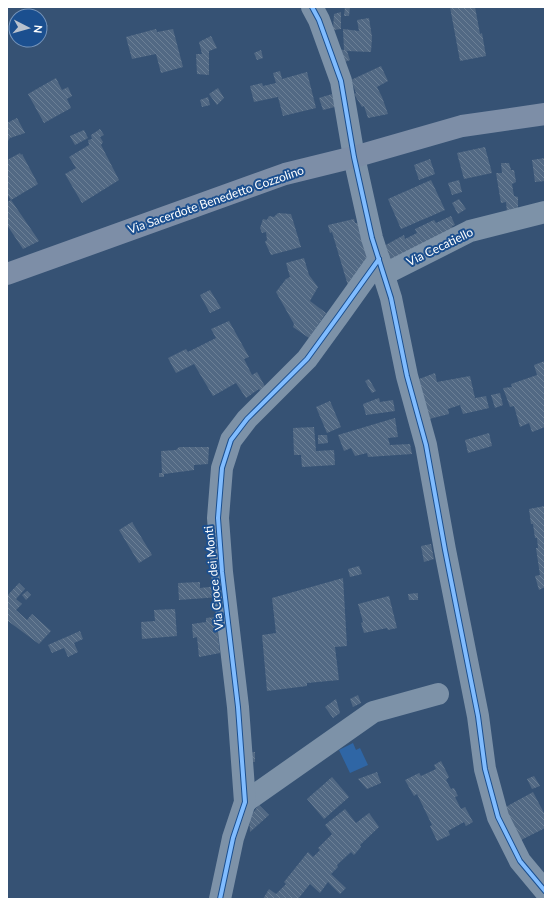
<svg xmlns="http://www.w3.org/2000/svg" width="552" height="906" font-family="Lato,sans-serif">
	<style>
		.garden { fill: #2f66a5 }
		.building { fill: url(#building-back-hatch) }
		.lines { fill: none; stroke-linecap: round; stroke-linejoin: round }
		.minor { stroke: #7d92a8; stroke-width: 22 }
		.major { stroke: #7d8ea7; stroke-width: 22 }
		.cycleway-casing { stroke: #1b4f8f; stroke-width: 6 }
		.cycleway { stroke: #80bcff; stroke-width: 4 }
		.labels { text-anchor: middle; stroke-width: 4; stroke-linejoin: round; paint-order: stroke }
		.street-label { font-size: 12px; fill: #fff; stroke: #1b4f8f }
	</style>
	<defs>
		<pattern id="building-back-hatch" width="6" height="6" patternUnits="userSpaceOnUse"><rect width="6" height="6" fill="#526984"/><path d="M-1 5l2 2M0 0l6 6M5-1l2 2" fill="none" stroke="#6c8096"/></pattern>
	</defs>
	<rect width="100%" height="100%" fill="#365274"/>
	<polygon class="garden" points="353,743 356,750 360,748 368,765 350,773 339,750"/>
	<g class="building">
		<polygon points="345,7 350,7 349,16 344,16"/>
		<polygon points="450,7 475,7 480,34 482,33 486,56 460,61"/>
		<polygon points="341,12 341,29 333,30 334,14"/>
		<polygon points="42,16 48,26 40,30 40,18"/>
		<polygon points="369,18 372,37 371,52 347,51 350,60 342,63 337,49 344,50 343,29 359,31 357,20"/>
		<polygon points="156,29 157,32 173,29 183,67 161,73 156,54 132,59 126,37"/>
		<polygon points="211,36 217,48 209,51 209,75 197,74 196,54 202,54 199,42"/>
		<polygon points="261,50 263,58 257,60 254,53"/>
		<polygon points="381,66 388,81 377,87 382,97 388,114 368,118 364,106 362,107 354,94 356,93 351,80"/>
		<polygon points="280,71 282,79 307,72 316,108 283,116 278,97 254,102 250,86 262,83 263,86 276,83 273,73"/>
		<polygon points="56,78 62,90 68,87 72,96 67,99 71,108 44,123 28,94"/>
		<polygon points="218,88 224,98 217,105 209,94"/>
		<polygon points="332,94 335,107 323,110 319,98"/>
		<polygon points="208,97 210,105 202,107 200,100"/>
		<polygon points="17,118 25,133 10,138 7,142 7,123"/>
		<polygon points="100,129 104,135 100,137 103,142 101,145 119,180 82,203 65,174 76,168 69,157 89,145 88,140 92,139 91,135"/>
		<polygon points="84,130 88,138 75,145 70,136"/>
		<polygon points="485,147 492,173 464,179 457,153"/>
		<polygon points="20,153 21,155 22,154 38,184 11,200 7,194 7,160"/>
		<polygon points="545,158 545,181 535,182 532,160"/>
		<polygon points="430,159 435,174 419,180 414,165"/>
		<polygon points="501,163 509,163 511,170 514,170 516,182 512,184 514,196 518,197 518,212 507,212 506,202 501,203 496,173 502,173"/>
		<polygon points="431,180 445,210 401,229 388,199"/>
		<polygon points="459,180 462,192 452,195 448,183"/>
		<polygon points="459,199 466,209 458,214 452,203"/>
		<polygon points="11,200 39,241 23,249 7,225 7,202"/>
		<polygon points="278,213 291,214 301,247 271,255 265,242 267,240 266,232 262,233 260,228 263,219 267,220 269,216 274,217"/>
		<polygon points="451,216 455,225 452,226 457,237 390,267 382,247 404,235 405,239 417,233 415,229 434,220 436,223"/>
		<polygon points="354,219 355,223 359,223 369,258 349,289 332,232 330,233 328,225"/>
		<polygon points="304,258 309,275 318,287 310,301 326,313 309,338 293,327 294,324 276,292 286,279 290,277 286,263"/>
		<polygon points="210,290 221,308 210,313 200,295"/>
		<polygon points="229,321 249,357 244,359 252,375 257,372 267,390 262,394 259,389 246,398 236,383 213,396 194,364 176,373 168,358 186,349 188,352 216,338 211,329"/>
		<polygon points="545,361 545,427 532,432 529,423 520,427 514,406 510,407 503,388 512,387 511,384 537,375 534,365"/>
		<polygon points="435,373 437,382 470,376 475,398 486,396 489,408 463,414 460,405 448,409 449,414 429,419 419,379"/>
		<polygon points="369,379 376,391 372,393 365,381"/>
		<polygon points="500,393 503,405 495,408 491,395"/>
		<polygon points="379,398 380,402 393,400 395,411 366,415 363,404"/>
		<polygon points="330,401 341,427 327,433 316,407"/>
		<polygon points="395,418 398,437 388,438 390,445 410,444 412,454 368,457 367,453 355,456 351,448 344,451 338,435"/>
		<polygon points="314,427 316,451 334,450 335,465 302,467 301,455 294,455 293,428"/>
		<polygon points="489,433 492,446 468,453 465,440"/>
		<polygon points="318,435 327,435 328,443 318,444"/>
		<polygon points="179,447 209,447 208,464 194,465 194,470 164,474 164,477 159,477 159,473 162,473 161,451 176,450"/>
		<polygon points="545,506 545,587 539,590 535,576 540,575 536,548 538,548 537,538 535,538 533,524 531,524 529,509"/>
		<polygon points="132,522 152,555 139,563 119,530"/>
		<polygon points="431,544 434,559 424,562 421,546"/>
		<polygon points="359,566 362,574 350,577 348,569"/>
		<polygon points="343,578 347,646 335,647 339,680 307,683 307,686 267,691 262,635 276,633 272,598"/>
		<polygon points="200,582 200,588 218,586 219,597 179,600 178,583"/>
		<polygon points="19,583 25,589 16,599 22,604 16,610 27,620 32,614 51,631 39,644 8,621 7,623 7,596"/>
		<polygon points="27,591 31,595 26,600 22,595"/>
		<polygon points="418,593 418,600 409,600 408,594"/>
		<polygon points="389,596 397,628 388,630 387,628 364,633 361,623 363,622 358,604"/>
		<polygon points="175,609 177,636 142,639 141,622 155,621 154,610"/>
		<polygon points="216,617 220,653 199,657 197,637 193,638 192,624 206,622 206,618"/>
		<polygon points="80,631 83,639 74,643 78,652 68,657 64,648 52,653 48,645"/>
		<polygon points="358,695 361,703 353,707 350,699"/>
		<polygon points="336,699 340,713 333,718 325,707"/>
		<polygon points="255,752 255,762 246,762 245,753"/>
		<polygon points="441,761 449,777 446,780 451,789 454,788 458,796 455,797 461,809 465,807 473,822 466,826 464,822 448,831 450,835 437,841 430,826 432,825 417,794 414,796 405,780 419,773 421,776 436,769 434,765"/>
		<polygon points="377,772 381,783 367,789 358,779"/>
		<polygon points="534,776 540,786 532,789 527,779"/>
		<polygon points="332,777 349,797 324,819 307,799"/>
		<polygon points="533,792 545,815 545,828 521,840 504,808"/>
		<polygon points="259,805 269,815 250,832 249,818"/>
		<polygon points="345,809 356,823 369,813 379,827 360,845 361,847 354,855 351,852 337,865 338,867 331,874 346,888 340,894 328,882 320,893 310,884 298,899 263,899 269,889 276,894 286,884 284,882 308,852 313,857 320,850 318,848 332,834 325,825"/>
	</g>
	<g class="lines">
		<g class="minor">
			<polyline points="312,7 319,20 341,81 354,157 372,238 391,298 407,376 426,445 445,550 478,716 485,769 498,817 520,861 545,891"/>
			<polyline points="383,275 470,231 545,212"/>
			<polyline points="245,802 373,712 438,694"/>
			<polyline points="220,899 233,838 245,802 238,707 222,572 218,518 222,468 231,440 247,419 307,359 339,315 379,259"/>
		</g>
		<polyline class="major" points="7,274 285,174 354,157 462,126 545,114"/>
		<g class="cycleway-casing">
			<g id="cycleway">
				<polyline points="312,7 319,20 341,81 354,157 372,238 391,298 407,376 426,445 445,550 478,716 485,769 498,817 520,861 545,891"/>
				<polyline points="220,899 233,838 245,802 238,707 222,572 218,518 222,468 231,440 247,419 307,359 339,315 379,259"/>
			</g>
		</g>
		<use href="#cycleway" class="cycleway"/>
	</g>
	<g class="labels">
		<g class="street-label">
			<text transform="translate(216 200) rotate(-19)" y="4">Via Sacerdote Benedetto Cozzolino</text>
			<text transform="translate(440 247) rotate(-26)" y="4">Via Cecatiello</text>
			<text transform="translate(214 578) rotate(-96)" y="4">Via Croce dei Monti</text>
		</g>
	</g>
	<rect width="552" height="906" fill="none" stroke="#ffffff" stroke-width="16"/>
	<g transform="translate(28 28) rotate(96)"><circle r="19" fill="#1b4f8f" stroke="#7695bc"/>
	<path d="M0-3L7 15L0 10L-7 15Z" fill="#b9c2ce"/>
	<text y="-6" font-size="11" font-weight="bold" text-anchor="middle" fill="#ffffff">N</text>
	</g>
</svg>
